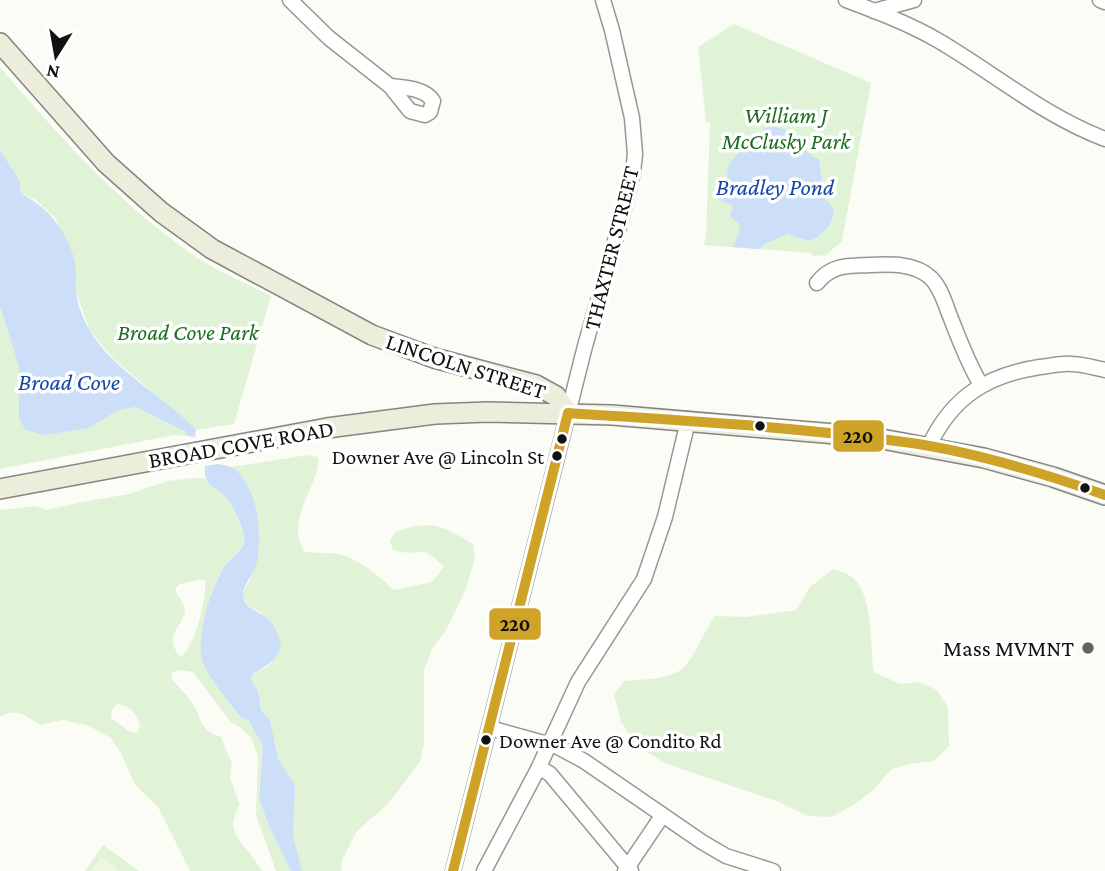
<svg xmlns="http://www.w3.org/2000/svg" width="1105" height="871" font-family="'Crimson Pro',serif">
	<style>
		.green { fill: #e0f3d7; fill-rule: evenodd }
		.pitch { fill: #ecf6e0 }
		.water { fill: #ccdef8 }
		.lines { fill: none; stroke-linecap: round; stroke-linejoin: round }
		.minor-casing { stroke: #979795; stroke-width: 17 }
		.major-casing { stroke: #848482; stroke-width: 22 }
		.minor { stroke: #fffffe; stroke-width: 14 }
		.major { stroke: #ededdb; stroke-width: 19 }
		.bus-1-casing { stroke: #fff; stroke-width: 16 }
		.bus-1 { stroke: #cfa327; stroke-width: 10 }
		.bus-dot { fill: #111; stroke: #fff; stroke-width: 2.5 }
		.poi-dot { fill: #636362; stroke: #fff; stroke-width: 2.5 }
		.labels { text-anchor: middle; stroke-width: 7; stroke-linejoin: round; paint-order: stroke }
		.bus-label { font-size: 21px; fill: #111; stroke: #fff; text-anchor: end }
		.park-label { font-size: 23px; font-style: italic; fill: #1e6c1f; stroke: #fff }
		.street-label { font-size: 23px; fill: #111; stroke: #fff }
		.poi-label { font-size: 23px; fill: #111; stroke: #fff; text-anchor: end }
		.water-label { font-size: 24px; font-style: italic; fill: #1546a7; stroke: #fff }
		.line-badge { stroke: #fff; stroke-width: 2.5 }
		.pale-badge-label { font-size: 19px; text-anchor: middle; font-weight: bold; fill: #111 }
	</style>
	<rect width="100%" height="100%" fill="#fcfcf7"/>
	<g class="green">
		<polygon points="734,24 871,83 842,241 826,255 812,256 812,253 704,245 706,235 710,123 706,122 698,47"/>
		<path d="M0 67C59 136 120 205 195 256 218 272 246 283 271 296L234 424 196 430 114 359 90 331 76 293 74 258 56 219 36 200 21 194 20 181 0 150Z"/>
		<polygon points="0,306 19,367 19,419 45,435 89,428 119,410 136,407 186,432 188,436 174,435 0,469"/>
		<path d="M308 455 318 457C321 484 284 519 304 551 315 554 327 552 338 554 360 559 377 575 394 590L432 582 444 567C418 540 422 559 393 550L390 541 395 532C432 519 442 526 473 544L475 559 465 591 446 630 432 649 424 670V744L420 762 387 805 357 831 342 860 341 871H302L293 835 295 785 278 759 270 720 261 710 258 691 251 679 253 674 268 666 272 662 261 613 250 607 243 598V593L255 569 239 473 231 467Z"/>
		<path d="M193 478H204C209 486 217 489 224 495 234 504 239 522 243 534 247 550 224 565 217 579 205 604 207 637 204 664L239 717 248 720 263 746 259 798 268 824 291 871H276L256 815 258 756 251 738 241 728 230 721 193 672 179 670 172 673 171 678C177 686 185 692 190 700 204 717 196 729 221 737L232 764 230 778 240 805C227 826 234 835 249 852 254 858 257 866 263 871H190L158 807 135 785 122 755 111 738 89 726 63 720 40 725C25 716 17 707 0 717V510L35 506 47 510 82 502 129 494 168 481ZM205 579C207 597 196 645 181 657 161 636 184 627 185 610 185 602 177 597 175 589L180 584ZM117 704C131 706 135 712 140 725L137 733 129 731 111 718V711Z"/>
		<path d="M833 569C838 571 845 572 849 575 875 591 869 645 874 672L900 684 919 682 937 690 948 707 949 746 934 761 910 764 892 769 872 791 855 804 831 817 808 816 779 802 667 764 638 747 621 722 614 694 624 681C641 679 670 680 683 668 691 663 706 628 715 616L745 617 796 610 810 587Z"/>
		<polygon points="103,845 139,871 85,871"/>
	</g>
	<polygon class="pitch" points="101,857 117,868 115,871 91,871"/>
	<g class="water">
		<path d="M773 126 786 130 805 151 819 160 824 197 833 208C835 224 823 235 809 241L788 234 764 244 760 249 733 247 740 230 738 223 730 216 733 206 713 197V192L727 182 728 165 736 155 755 144 763 129Z"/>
		<path d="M0 150 20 181 21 194C47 206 66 230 74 258 77 269 75 280 76 290 76 302 84 321 90 331 115 372 164 396 196 430L195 437 188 436 186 432 136 407 119 410 89 428 45 435 26 430 19 419V367L0 306Z"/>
		<path d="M218 464C226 465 233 467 238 472 259 494 263 538 256 566 253 575 242 586 243 596 244 608 262 613 270 621 276 628 279 637 281 646 277 662 266 665 253 674L251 679 258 691 261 710 270 720 278 759 295 785 293 835 302 871H291L268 824 259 798 263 746 248 720 240 717C229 701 210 680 203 663 195 639 210 590 223 569 229 559 244 552 244 538 243 528 234 507 227 499 216 484 203 489 205 466Z"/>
	</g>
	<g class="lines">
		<g class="minor-casing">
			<g id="minor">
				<path d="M290 0 329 38 390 86 410 111 425 115 430 112 433 101C425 88 405 88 390 86"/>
				<path d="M846 0C878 12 910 24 939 41 995 74 1044 116 1105 139"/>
				<polyline points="1100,0 1105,2"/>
				<polyline points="874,11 914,0"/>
				<path d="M817 283C832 264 848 266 870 265 891 264 915 263 931 278 940 287 944 300 948 311 958 336 967 362 981 385"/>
				<path d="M929 446C952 397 987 375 1040 367 1050 366 1062 363 1072 364 1083 364 1094 368 1105 370"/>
				<polyline points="490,728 558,747 584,761 702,842 726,856 773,871"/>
				<polyline points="539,767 550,774 631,871"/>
				<polyline points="453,871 585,346 621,220 633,172 635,154 632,118 612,30 603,0"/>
				<polyline points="484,871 538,769 578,682 644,579 665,517 688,421"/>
				<polyline points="625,871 662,816"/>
			</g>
		</g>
		<g class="major-casing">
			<g id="major">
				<polyline points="0,43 106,163 161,212 212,249 372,335 434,358 536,385 556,396 568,413"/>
				<polyline points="0,489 327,428 435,414 487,412 612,415 871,437 984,458 1053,477 1105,495"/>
			</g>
		</g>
		<use href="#minor" class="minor"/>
		<use href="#major" class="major"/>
		<g class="bus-1-casing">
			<path id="bus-1" d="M453 871 568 413C680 420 793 427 904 442 972 451 1040 472 1105 495"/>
		</g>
		<use href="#bus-1" class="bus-1"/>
	</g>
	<g class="bus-dot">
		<circle cx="760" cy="426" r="6"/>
		<circle cx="562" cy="439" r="6"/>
		<circle cx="557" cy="456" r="6"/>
		<circle cx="1085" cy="488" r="6"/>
		<circle cx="486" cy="740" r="6"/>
	</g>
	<circle class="poi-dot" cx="1088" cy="648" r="7"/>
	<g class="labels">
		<g class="bus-label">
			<text x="544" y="464">Downer Ave @ Lincoln St</text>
			<text x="499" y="748" text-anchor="start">Downer Ave @ Condito Rd</text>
		</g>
		<g class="park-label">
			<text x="786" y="123">William J<tspan x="786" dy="26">McClusky Park</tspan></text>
			<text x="188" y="340">Broad Cove Park</text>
		</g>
		<g class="street-label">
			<text transform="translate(611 248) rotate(-76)" y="8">THAXTER STREET</text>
			<text transform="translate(466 366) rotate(18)" y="8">LINCOLN STREET</text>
			<text transform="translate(241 444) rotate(-10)" y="8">BROAD COVE ROAD</text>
		</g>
		<g class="poi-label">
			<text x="1074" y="656">Mass MVMNT</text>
		</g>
		<g class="water-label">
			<text x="775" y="195">Bradley Pond</text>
			<text x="69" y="390">Broad Cove</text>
		</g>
	</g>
	<g class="line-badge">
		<rect x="832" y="419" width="53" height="34" rx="7" fill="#cfa327"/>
		<rect x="488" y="607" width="54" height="34" rx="7" fill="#cfa327"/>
	</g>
	<g class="pale-badge-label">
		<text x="858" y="443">220</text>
		<text x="515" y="631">220</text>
	</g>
	<g transform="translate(56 56) rotate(191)" stroke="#ffffff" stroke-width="5" paint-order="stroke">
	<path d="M0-5L12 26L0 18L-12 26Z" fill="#111111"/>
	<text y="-10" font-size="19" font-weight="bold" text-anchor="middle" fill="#111111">N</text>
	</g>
</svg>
